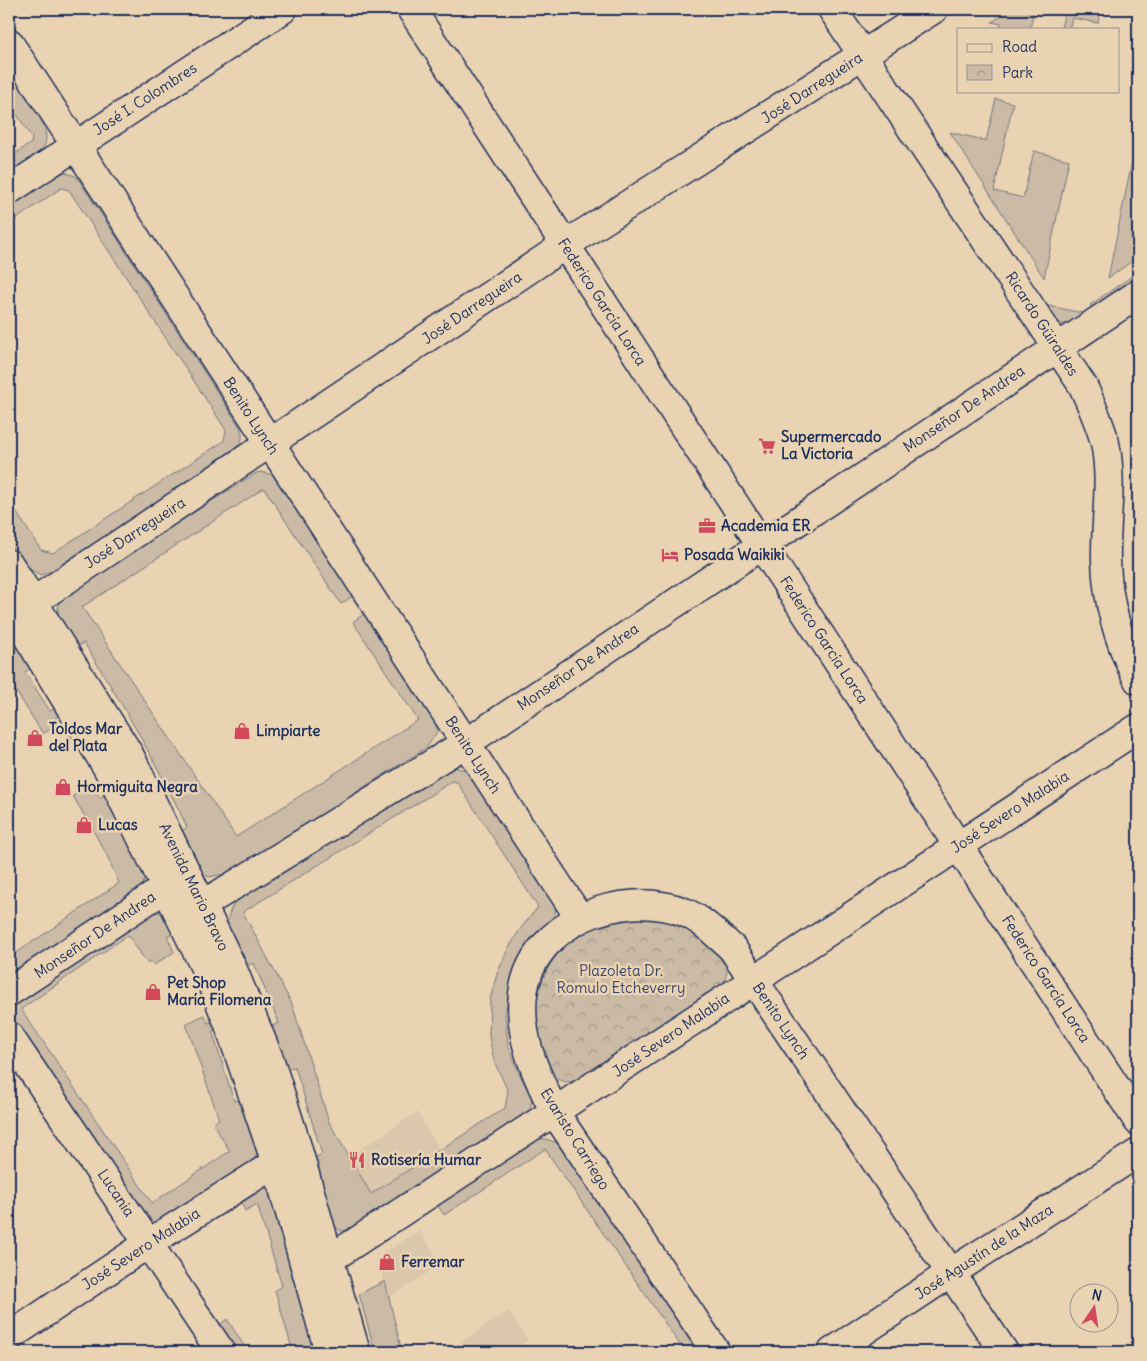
<svg xmlns="http://www.w3.org/2000/svg" width="1147" height="1361" font-family="Delius,sans-serif">
	<style>
		.built { fill: #dac7ac }
		.grass { fill: #cbbba6; stroke: #737582; fill-rule: evenodd }
		.park { fill: url(#park-crowns); stroke: #737582 }
		.lines { fill: none; stroke-linecap: round; stroke-linejoin: round }
		.street-casing { stroke: #1b2f5e; stroke-width: 31 }
		.secondary-casing { stroke: #1b2f5e; stroke-width: 31 }
		.street { stroke: #e9d3b2; stroke-width: 28 }
		.secondary { stroke: #e9d3b2; stroke-width: 28 }
		.labels { text-anchor: middle; stroke-width: 5; stroke-linejoin: round; paint-order: stroke }
		.street-label { font-size: 15px; fill: #1b2f5e; stroke: #e9d3b2 }
		.poi-label { font-size: 15px; font-weight: bold; fill: #1b2f5e; stroke: #e9d3b2; text-anchor: start }
		.park-label { font-size: 15px; fill: #354469; stroke: #e9d3b2 }
	</style>
	<defs>
		<pattern id="park-crowns" width="20" height="18" patternUnits="userSpaceOnUse" patternTransform="scale(1.25)"><rect width="20" height="18" fill="#cbbba6"/><path d="M2 6a3 3 0 1 1 6 0M12 15a3 3 0 1 1 6 0" fill="none" stroke="#a4988a"/></pattern>
	</defs>
	<rect width="100%" height="100%" fill="#e9d3b2"/>
	<filter id="ink" filterUnits="userSpaceOnUse"><feTurbulence type="fractalNoise" baseFrequency=".02" numOctaves="2"/><feDisplacementMap in="SourceGraphic" scale="10" xChannelSelector="R" yChannelSelector="G"/><feConvolveMatrix kernelMatrix="1 2 1 2 8 2 1 2 1" color-interpolation-filters="sRGB"/></filter>
	<g filter="url(#ink)">
		<g class="built">
			<polygon points="417,1112 440,1150 371,1194 348,1157"/>
			<polygon points="420,1230 441,1264 389,1298 380,1265 383,1253"/>
			<polygon points="509,1311 528,1340 511,1352 446,1352"/>
		</g>
		<g class="grass">
			<polygon points="1011,9 1034,9 1030,29 1000,29 1001,24 992,22"/>
			<polygon points="1065,9 1101,9 1098,23 1072,18 1069,29 1061,29"/>
			<path d="M9 70C19 87 57 130 43 148 35 159 20 166 9 174V158L31 143 32 138 9 102Z"/>
			<polygon points="996,99 1013,103 994,191 1023,198 1034,151 1069,160 1044,278 950,132 986,141"/>
			<polygon points="1136,142 1138,142 1138,257 1108,278"/>
			<path d="M65 172 75 176 79 180 240 427C245 439 241 445 232 453L51 571 41 575 24 567 9 543 16 538 9 527V501L41 550 53 553 224 441 226 430 69 190 61 188 9 224V208L56 176Z"/>
			<polygon points="1138,272 1138,279 1093,310 1090,305"/>
			<polygon points="1044,305 1087,314 1069,324 1061,324"/>
			<path d="M261 472 273 475 353 596 341 604 264 488 82 607 236 837 418 720 353 622 365 613 436 720 437 732 427 747 230 873 209 877 199 871 180 833 187 827C157 763 122 703 84 643L76 647C64 630 50 615 63 595L256 473Z"/>
			<polygon points="9,630 32,667 25,672 50,711 57,707 61,714 55,718 58,724 43,734 9,680"/>
			<path d="M453 767 466 770 550 896 556 910 552 920 535 937 512 983 505 1013 508 1045 518 1071 532 1098 530 1113 353 1230 341 1231 332 1225 313 1159 322 1154 295 1067 285 1069 270 1027 279 1023 254 963 244 967C232 940 218 928 236 900ZM453 781 457 782 538 907 521 928 508 949 497 974 490 1000 489 1036 494 1061 508 1091 505 1108 371 1194 329 1122 292 1004 243 912Z"/>
			<polygon points="92,783 100,798 108,793 147,876 140,889 9,978 9,958 119,883 106,853 73,796"/>
			<polygon points="153,911 163,913 175,932 167,936 174,952 154,965 151,961 147,963 128,935 21,1009 152,1203 230,1151 213,1124 219,1119 186,1024 204,1015 208,1023 215,1021 218,1028 212,1031 234,1101 243,1099 259,1148 255,1158 245,1167 152,1224 143,1218 9,1015 9,1007"/>
			<polygon points="539,1139 546,1139 560,1144 700,1352 685,1352 545,1149 444,1215 436,1203"/>
			<polygon points="258,1188 270,1189 321,1352 293,1352 275,1290 282,1286 257,1204 245,1211 240,1199"/>
			<polygon points="385,1281 402,1352 375,1352 359,1294"/>
			<polygon points="227,1319 248,1352 235,1352 218,1326"/>
		</g>
		<path class="park" d="M619 918C632 918 646 917 659 919 685 924 747 954 720 988L574 1081C539 1090 532 1023 537 999 540 985 545 972 553 960 569 936 593 927 619 918Z"/>
		<g class="lines">
			<g class="street-casing">
				<g id="street">
					<polyline points="411,9 1138,1121"/>
					<path d="M832 9 1083 386C1091 404 1100 423 1105 443 1113 482 1105 520 1106 560 1107 602 1119 643 1138 680"/>
					<polyline points="9,43 579,917"/>
					<polyline points="9,190 283,9"/>
					<polyline points="15,614 565,245 934,9"/>
					<polyline points="9,992 167,887 202,905 466,743 1138,294"/>
					<polyline points="9,1036 221,1352"/>
					<polyline points="330,1259 1138,728"/>
					<polyline points="9,1337 149,1243 276,1163"/>
					<path d="M716 1352 555 1113C536 1074 518 1038 523 994 532 922 622 888 684 912 703 920 717 935 732 948L1004 1352"/>
					<polyline points="832,1352 952,1272 1138,1153"/>
				</g>
			</g>
			<g class="secondary-casing">
				<g id="secondary">
					<polyline points="9,564 129,754 232,967 270,1061 296,1143 356,1352"/>
					<polyline points="9,606 108,769 209,976 228,1022 276,1163 329,1352"/>
				</g>
			</g>
			<use href="#street" class="street"/>
			<use href="#secondary" class="secondary"/>
		</g>
	</g>
	<defs>
		<g id="supermarket-bare" transform="scale(1.35)"><path d="M-6-5.5h2.5l.6 2H6L4.5 2H-2.5L-4.4-4H-6ZM-1.5 3.2a1.3 1.3 0 1 0 .1 0ZM3 3.2a1.3 1.3 0 1 0 .1 0Z" fill="#d1495b" stroke="#e9d3b2" stroke-width="2.5" paint-order="stroke"/></g>
		<g id="office-bare" transform="scale(1.35)"><path d="M-6-3h4V-5.5h4V-3h4V5H-6ZM-1-4.5V-3h2v-1.5ZM-6 0V1H6V0Z" fill="#d1495b" stroke="#e9d3b2" stroke-width="2.5" paint-order="stroke"/></g>
		<g id="hotel-bare" transform="scale(1.35)"><path d="M-6-4.5h1.5V1H6V5H4.5V3h-9V5H-6ZM-4 0a1.8 1.8 0 1 1 3.6 0ZM.5 0V-2.5h3Q6-2.5 6 0Z" fill="#d1495b" stroke="#e9d3b2" stroke-width="2.5" paint-order="stroke"/></g>
		<g id="shop-bare" transform="scale(1.35)"><path d="M-5-2.5h2.3a2.7 3.5 0 0 1 5.4 0H5L5.5 6h-11ZM-1.5-2.5h3a1.5 2.3 0 0 0-3 0Z" fill="#d1495b" stroke="#e9d3b2" stroke-width="2.5" paint-order="stroke"/></g>
		<g id="restaurant-bare" transform="scale(1.35)"><path d="M-5-6h1v4h1v-4h1v4h1v-4h1v5L-1.5 .5V6h-2V.5L-5-1ZM5-6V6H3V1.5H1.5Q1.5-4 5-6Z" fill="#d1495b" stroke="#e9d3b2" stroke-width="2.5" paint-order="stroke"/></g>
	</defs>
	<g fill-rule="evenodd">
		<use href="#supermarket-bare" x="767" y="446"/>
		<use href="#office-bare" x="707" y="526"/>
		<use href="#hotel-bare" x="670" y="555"/>
		<use href="#shop-bare" x="242" y="731"/>
		<use href="#shop-bare" x="35" y="738"/>
		<use href="#shop-bare" x="63" y="787"/>
		<use href="#shop-bare" x="84" y="825"/>
		<use href="#shop-bare" x="153" y="992"/>
		<use href="#restaurant-bare" x="357" y="1160"/>
		<use href="#shop-bare" x="387" y="1262"/>
	</g>
	<g class="labels">
		<g class="street-label">
			<text transform="translate(812 88) rotate(-33)" y="5">José Darregueira</text>
			<text transform="translate(145 99) rotate(-33)" y="5">José I. Colombres</text>
			<text transform="translate(602 302) rotate(57)" y="5">Federico García Lorca</text>
			<text transform="translate(472 308) rotate(-34)" y="5">José Darregueira</text>
			<text transform="translate(1042 324) rotate(57)" y="5">Ricardo Güiraldes</text>
			<text transform="translate(964 409) rotate(-34)" y="5">Monseñor De Andrea</text>
			<text transform="translate(251 416) rotate(57)" y="5">Benito Lynch</text>
			<text transform="translate(135 533) rotate(-33)" y="5">José Darregueira</text>
			<text transform="translate(824 640) rotate(57)" y="5">Federico García Lorca</text>
			<text transform="translate(578 667) rotate(-34)" y="5">Monseñor De Andrea</text>
			<text transform="translate(473 755) rotate(57)" y="5">Benito Lynch</text>
			<text transform="translate(1010 812) rotate(-33)" y="5">José Severo Malabia</text>
			<text transform="translate(194 887) rotate(64)" y="5">Avenida Mario Bravo</text>
			<text transform="translate(95 935) rotate(-34)" y="5">Monseñor De Andrea</text>
			<text transform="translate(1046 979) rotate(57)" y="5">Federico García Lorca</text>
			<text transform="translate(781 1021) rotate(56)" y="5">Benito Lynch</text>
			<text transform="translate(671 1035) rotate(-34)" y="5">José Severo Malabia</text>
			<text transform="translate(575 1139) rotate(58)" y="5">Evaristo Carriego</text>
			<text transform="translate(116 1193) rotate(56)" y="5">Lucania</text>
			<text transform="translate(141 1249) rotate(-33)" y="5">José Severo Malabia</text>
			<text transform="translate(984 1252) rotate(-33)" y="5">José Agustín de la Maza</text>
		</g>
		<g class="poi-label">
			<text x="781" y="442">Supermercado<tspan x="781" dy="17">La Victoria</tspan></text>
			<text x="721" y="531">Academia ER</text>
			<text x="684" y="560">Posada Waikiki</text>
			<text x="49" y="734">Toldos Mar<tspan x="49" dy="17">del Plata</tspan></text>
			<text x="256" y="736">Limpiarte</text>
			<text x="77" y="792">Hormiguita Negra</text>
			<text x="98" y="830">Lucas</text>
			<text x="167" y="988">Pet Shop<tspan x="167" dy="17">María Filomena</tspan></text>
			<text x="371" y="1165">Rotisería Humar</text>
			<text x="401" y="1267">Ferremar</text>
		</g>
		<g class="park-label">
			<text x="621" y="976">Plazoleta Dr.<tspan x="621" dy="17">Romulo Etcheverry</tspan></text>
		</g>
	</g>
	<rect width="1147" height="1361" fill="none" stroke="#e9d3b2" stroke-width="30"/>
	<rect x="15" y="15" width="1117" height="1331" fill="none" stroke="#1b2f5e" stroke-width="2" filter="url(#ink)"/>
	<rect x="957" y="28" width="162" height="65" fill="#e9d3b2" stroke="#979190"/>
	<rect x="967" y="44" width="25" height="8" fill="#e9d3b2" stroke="#979190"/>
	<text x="1002" y="52" font-size="15" fill="#1b2f5e">Road</text>
	<rect x="967" y="65" width="25" height="15" fill="url(#park-crowns)" stroke="#979190"/>
	<text x="1002" y="78" font-size="15" fill="#1b2f5e">Park</text>
	<g transform="translate(1094 1308) rotate(13)"><circle r="24" fill="#e9d3b2" stroke="#979190"/>
	<path d="M0-4L9 19L0 12L-9 19Z" fill="#d1495b"/>
	<text y="-8" font-size="14" font-weight="bold" text-anchor="middle" fill="#1b2f5e">N</text>
	</g>
</svg>
